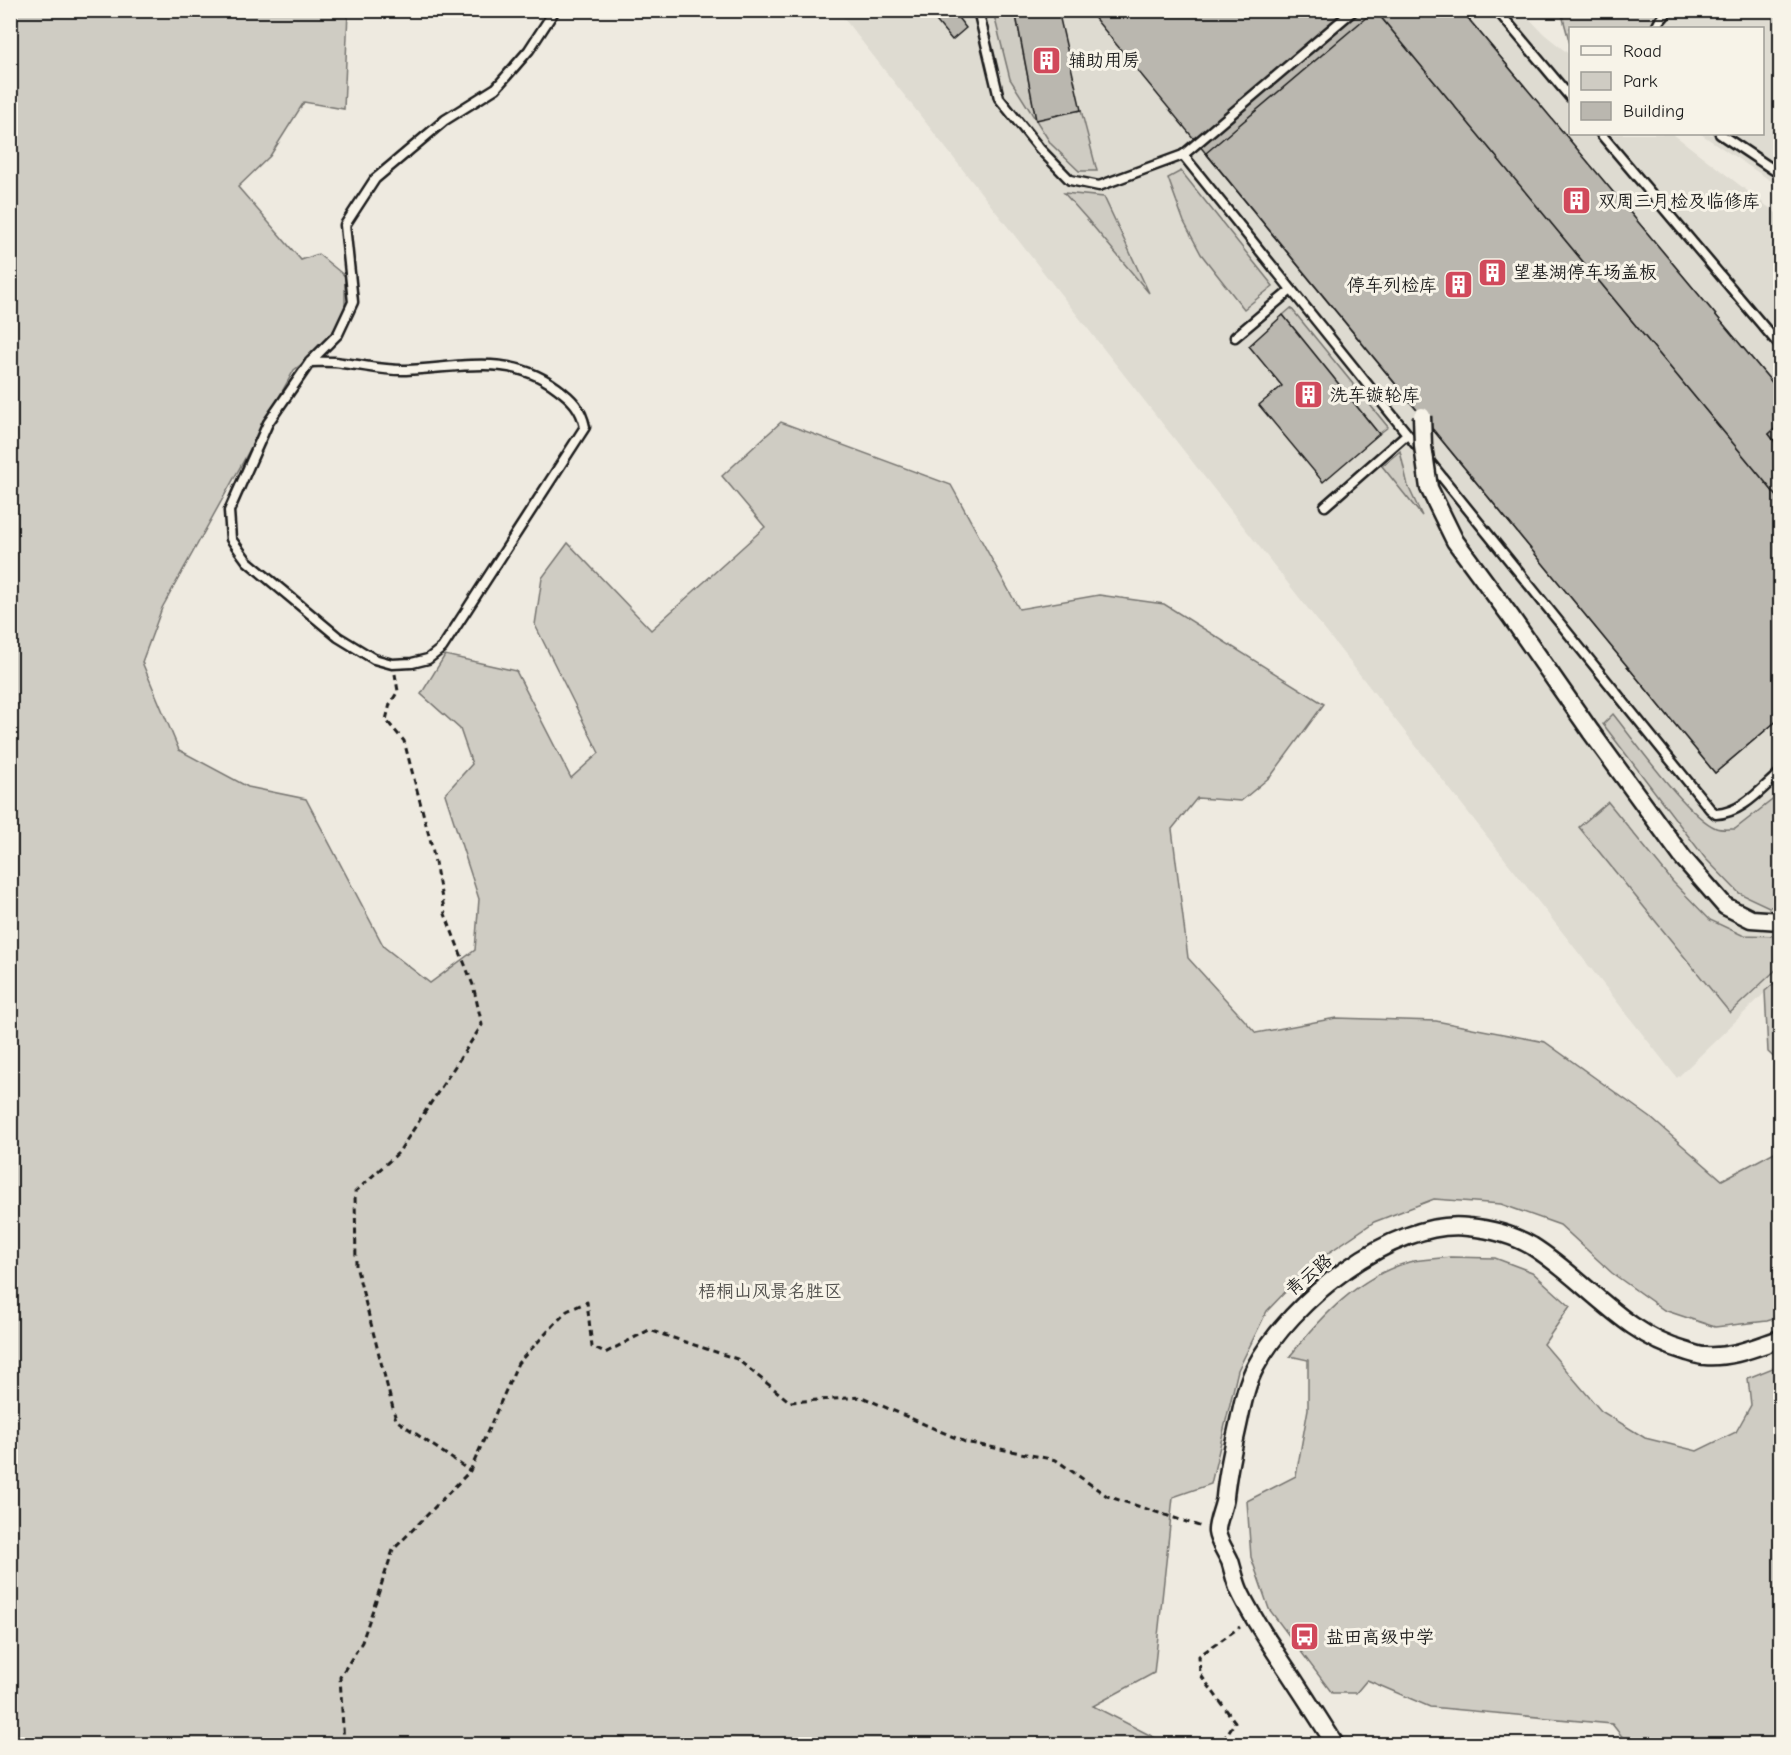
<svg xmlns="http://www.w3.org/2000/svg" width="1791" height="1755" viewBox="0 0 1791 1755" font-family="'Comic Neue','LXGW WenKai TC',sans-serif">
<style>
.built{fill:#dedbd1}
.green{fill:#cfccc3;stroke:#767470;stroke-width:1.5}
.building{fill:#bab7af;stroke:#1c1c1c;stroke-width:1.5}
.lines{fill:none;stroke-linecap:round;stroke-linejoin:round}
.lane-casing{stroke:#1c1c1c;stroke-width:13}
.street-casing{stroke:#1c1c1c;stroke-width:21}
.path{stroke:#1c1c1c;stroke-width:3;stroke-dasharray:6 4.5;stroke-linecap:butt}
.lane{stroke:#f7f3e8;stroke-width:8}
.street{stroke:#f7f3e8;stroke-width:16}
.street-bridge-casing{stroke:#1c1c1c;stroke-width:21;stroke-linecap:butt}
.street-bridge{stroke:#f7f3e8;stroke-width:16}
.labels{text-anchor:middle;dominant-baseline:central;stroke-width:6;stroke-linejoin:round;paint-order:stroke}
.poi-label{font-size:18px;fill:#1c1c1c;stroke:#f7f3e8;text-anchor:start}
.street-label{font-size:18px;fill:#1c1c1c;stroke:#f7f3e8}
.park-label{font-size:18px;fill:#52514e;stroke:#f7f3e8}
</style>
<rect width="100%" height="100%" fill="#eeeae0"/>
<filter id="ink" filterUnits="userSpaceOnUse"><feTurbulence type="fractalNoise" baseFrequency=".0167" numOctaves="2"/><feDisplacementMap in="SourceGraphic" scale="12" xChannelSelector="R" yChannelSelector="G"/><feConvolveMatrix kernelMatrix="1 2 1 2 8 2 1 2 1" color-interpolation-filters="sRGB"/></filter>
<g filter="url(#ink)">
<g class="built">
<path d="M 838,11 L 1522,11 L 1544,34 L 1570,55 L 1570,134 L 1673,134 L 1780,216 L 1780,978 L 1677,1078 Z"/>
<path d="M 1646,11 L 1780,11 L 1780,187 L 1701,134 L 1762,134 L 1762,28 L 1633,28 Z"/>
</g>
<g class="green">
<path d="M 11,11 L 348,11 L 344,109 L 304,102 L 270,156 L 238,187 L 301,260 L 318,254 L 345,276 L 345,331 L 294,370 L 162,608 L 142,662 L 179,750 L 248,787 L 306,799 L 384,947 L 430,983 L 475,950 L 479,899 L 445,794 L 472,764 L 460,729 L 421,694 L 445,655 L 516,671 L 571,778 L 599,753 L 535,625 L 542,578 L 568,543 L 651,630 L 765,527 L 722,476 L 781,422 L 951,485 L 1019,609 L 1099,595 L 1164,604 L 1324,704 L 1271,776 L 1241,801 L 1197,798 L 1172,829 L 1188,958 L 1256,1033 L 1336,1018 L 1436,1021 L 1545,1042 L 1651,1118 L 1722,1180 L 1780,1149 L 1780,1317 L 1767,1321 L 1715,1327 L 1664,1310 L 1612,1273 L 1560,1225 L 1501,1204 L 1434,1199 L 1374,1222 L 1312,1264 L 1267,1311 L 1238,1370 L 1211,1484 L 1173,1497 L 1154,1673 L 1093,1706 L 1167,1744 L 11,1744 Z"/>
<path d="M 993,11 L 1015,11 L 1036,119 L 1081,110 L 1097,171 L 1079,171 L 1051,144 L 1010,79 Z"/>
<path d="M 1561,11 L 1672,11 L 1657,28 L 1570,28 L 1570,44 Z"/>
<path d="M 1181,171 L 1273,286 L 1244,309 L 1201,254 L 1184,222 L 1168,178 Z"/>
<path d="M 1064,193 L 1104,197 L 1149,293 L 1087,219 Z"/>
<path d="M 1291,308 L 1388,427 L 1379,434 L 1283,315 Z"/>
<path d="M 1400,451 L 1408,486 L 1422,516 L 1382,466 Z"/>
<path d="M 1613,714 C 1634,740 1688,817 1716,828 C 1721,830 1729,829 1735,829 L 1780,794 L 1780,906 L 1769,907 L 1739,893 L 1705,858 L 1603,724 Z"/>
<path d="M 1608,802 L 1673,882 L 1710,920 L 1742,935 L 1780,936 L 1780,966 L 1730,1013 L 1579,827 Z"/>
<path d="M 1780,978 L 1780,1063 L 1768,1052 L 1765,991 Z"/>
<path d="M 1450,1257 L 1495,1258 L 1532,1272 L 1570,1306 L 1544,1344 L 1601,1411 L 1645,1438 L 1697,1451 L 1736,1432 L 1751,1405 L 1748,1378 L 1780,1365 L 1780,1744 L 1628,1744 L 1612,1724 L 1430,1707 L 1367,1680 L 1356,1693 L 1332,1693 L 1269,1609 L 1251,1557 L 1247,1501 L 1296,1476 L 1308,1409 L 1308,1360 L 1290,1356 C 1322,1316 1358,1277 1409,1262 C 1422,1259 1437,1259 1450,1257 Z"/>
</g>
<g class="building">
<path d="M 927,10 L 952,10 L 966,28 L 952,40 Z"/>
<path d="M 1015,10 L 1058,10 L 1081,110 L 1036,120 Z"/>
<path d="M 1088,10 L 1461,10 L 1780,392 L 1780,718 L 1715,773 Z"/>
<path d="M 1375,10 L 1780,500 L 1780,718 L 1715,773 L 1206,153 Z"/>
<path d="M 1375,10 L 1461,10 L 1780,392 L 1780,424 L 1769,434 L 1780,448 L 1780,500 Z"/>
<path d="M 1283,315 L 1379,434 L 1323,482 L 1259,405 L 1282,386 L 1249,346 Z"/>
<path d="M 1780,424 L 1780,448 L 1769,434 Z"/>
</g>
<g class="lines">
<defs>
<g id="lane">
<path d="M 978,10 L 999,98 L 1040,149 L 1070,180 L 1099,186 L 1183,155"/>
<path d="M 1354,10 L 1183,155 L 1421,451"/>
<path d="M 1497,10 L 1570,97"/>
<path d="M 1656,28 L 1659,22 L 1669,10"/>
<path d="M 1601,134 L 1780,346"/>
<path d="M 1720,134 L 1780,174"/>
<path d="M 1235,337 L 1291,290"/>
<path d="M 310,362 C 321,362 332,361 342,363 C 363,365 385,371 406,370 C 460,368 509,352 557,388 C 572,399 581,408 585,427 L 442,648 L 428,659 L 412,663 L 392,664 L 374,659 L 338,637 L 247,561 L 231,539 L 229,511 L 268,423 L 310,362 L 338,334 L 353,302 L 345,225 L 375,179 L 445,120 L 496,88 L 529,50 L 555,10"/>
<path d="M 1429,461 L 1710,809 L 1716,814 C 1742,813 1761,789 1780,773"/>
<path d="M 1325,506 L 1407,434"/>
</g>
<g id="street">
<path d="M 1591,732 L 1683,858 L 1725,906 L 1751,919 L 1780,921"/>
<path d="M 1335,1744 C 1316,1714 1296,1683 1276,1653 C 1263,1633 1249,1612 1239,1590 C 1235,1581 1233,1570 1230,1561 C 1226,1552 1218,1541 1217,1532 C 1216,1523 1224,1507 1225,1497 C 1227,1474 1232,1452 1237,1430 C 1242,1408 1245,1386 1256,1366 C 1289,1303 1393,1218 1468,1227 C 1490,1229 1513,1235 1532,1246 C 1585,1279 1623,1334 1685,1351 C 1692,1353 1699,1356 1705,1356 C 1732,1358 1756,1347 1780,1339"/>
</g>
</defs>
<use href="#lane" class="lane-casing"/>
<use href="#street" class="street-casing"/>
<g class="path">
<path d="M 395,674 L 398,691 L 390,704 L 386,720 L 404,741 L 432,847 L 445,914 L 473,985 L 482,1025 L 398,1153 L 355,1192 L 356,1266 L 396,1420 L 470,1471"/>
<path d="M 344,1744 L 340,1677 L 362,1642 L 393,1550 L 470,1471 L 518,1363 L 567,1311 L 587,1302 L 592,1347 L 605,1353 L 649,1330 L 737,1359 L 790,1402 L 862,1397 L 965,1442 L 1056,1460 L 1107,1496 L 1202,1527"/>
<path d="M 1214,1744 L 1222,1742 L 1235,1722 L 1200,1674 L 1199,1656 L 1240,1627"/>
</g>
<use href="#lane" class="lane"/>
<use href="#street" class="street"/>
<defs>
<path id="street-bridge" d="M 1422,416 L 1423,446 L 1429,488 L 1455,541 L 1511,617 L 1591,732"/>
</defs>
<use href="#street-bridge" class="street-bridge-casing"/>
<use href="#street-bridge" class="street-bridge"/>
</g>
</g>
<defs>
<symbol id="building-square" viewBox="-11 -11 22 22"><rect x="-9" y="-9" width="18" height="18" rx="4" fill="#d1495b" stroke="#f7f3e8"/><path d="M-4-6H4V6H1V3H-1V6H-4ZM-2.5-4.3h1.7v1.8h-1.7ZM.8-4.3h1.7v1.8H.8ZM-2.5-1h1.7V.8h-1.7ZM.8-1h1.7V.8H.8Z" fill="#fff"/></symbol>
<symbol id="bus-square" viewBox="-11 -11 22 22"><rect x="-9" y="-9" width="18" height="18" rx="4" fill="#d1495b" stroke="#f7f3e8"/><path d="M-5-6H5V4H4V6H2V4H-2V6H-4V4H-5ZM-3.5-4V0h7V-4ZM-3.5 1.2v1.5H-2V1.2ZM2 1.2v1.5H3.5V1.2Z" fill="#fff"/></symbol>
</defs>
<g fill-rule="evenodd">
<use href="#building-square" x="1030" y="44" width="33" height="33"/>
<use href="#building-square" x="1560" y="184" width="33" height="33"/>
<use href="#building-square" x="1476" y="256" width="33" height="33"/>
<use href="#building-square" x="1442" y="268" width="33" height="33"/>
<use href="#building-square" x="1292" y="378" width="33" height="33"/>
<use href="#bus-square" x="1288" y="1620" width="33" height="33"/>
</g>
<g class="labels">
<g class="poi-label">
<text x="1068" y="60">辅助用房</text>
<text x="1598" y="201">双周三月检及临修库</text>
<text x="1513" y="272">望基湖停车场盖板</text>
<text x="1437" y="285" text-anchor="end">停车列检库</text>
<text x="1330" y="395">洗车镟轮库</text>
<text x="1326" y="1637">盐田高级中学</text>
</g>
<g class="street-label">
<text transform="translate(1309 1275) rotate(-40)">青云路</text>
</g>
<g class="park-label">
<text x="770" y="1291">梧桐山风景名胜区</text>
</g>
</g>
<rect width="1791" height="1755" fill="none" stroke="#f7f3e8" stroke-width="36"/>
<rect x="18" y="18" width="1755" height="1719" fill="none" stroke="#1c1c1c" stroke-width="2" filter="url(#ink)"/>
<rect x="1569" y="27" width="195" height="108" fill="#f7f3e8" stroke="#9f9d96" stroke-width="1.5"/>
<rect x="1581" y="46" width="30" height="9" fill="#f7f3e8" stroke="#9f9d96" stroke-width="1.5"/>
<text x="1623" y="57" font-size="18" fill="#1c1c1c">Road</text>
<rect x="1581" y="72" width="30" height="18" fill="#cfccc3" stroke="#9f9d96" stroke-width="1.5"/>
<text x="1623" y="87" font-size="18" fill="#1c1c1c">Park</text>
<rect x="1581" y="102" width="30" height="18" fill="#bab7af" stroke="#9f9d96" stroke-width="1.5"/>
<text x="1623" y="117" font-size="18" fill="#1c1c1c">Building</text>
</svg>
